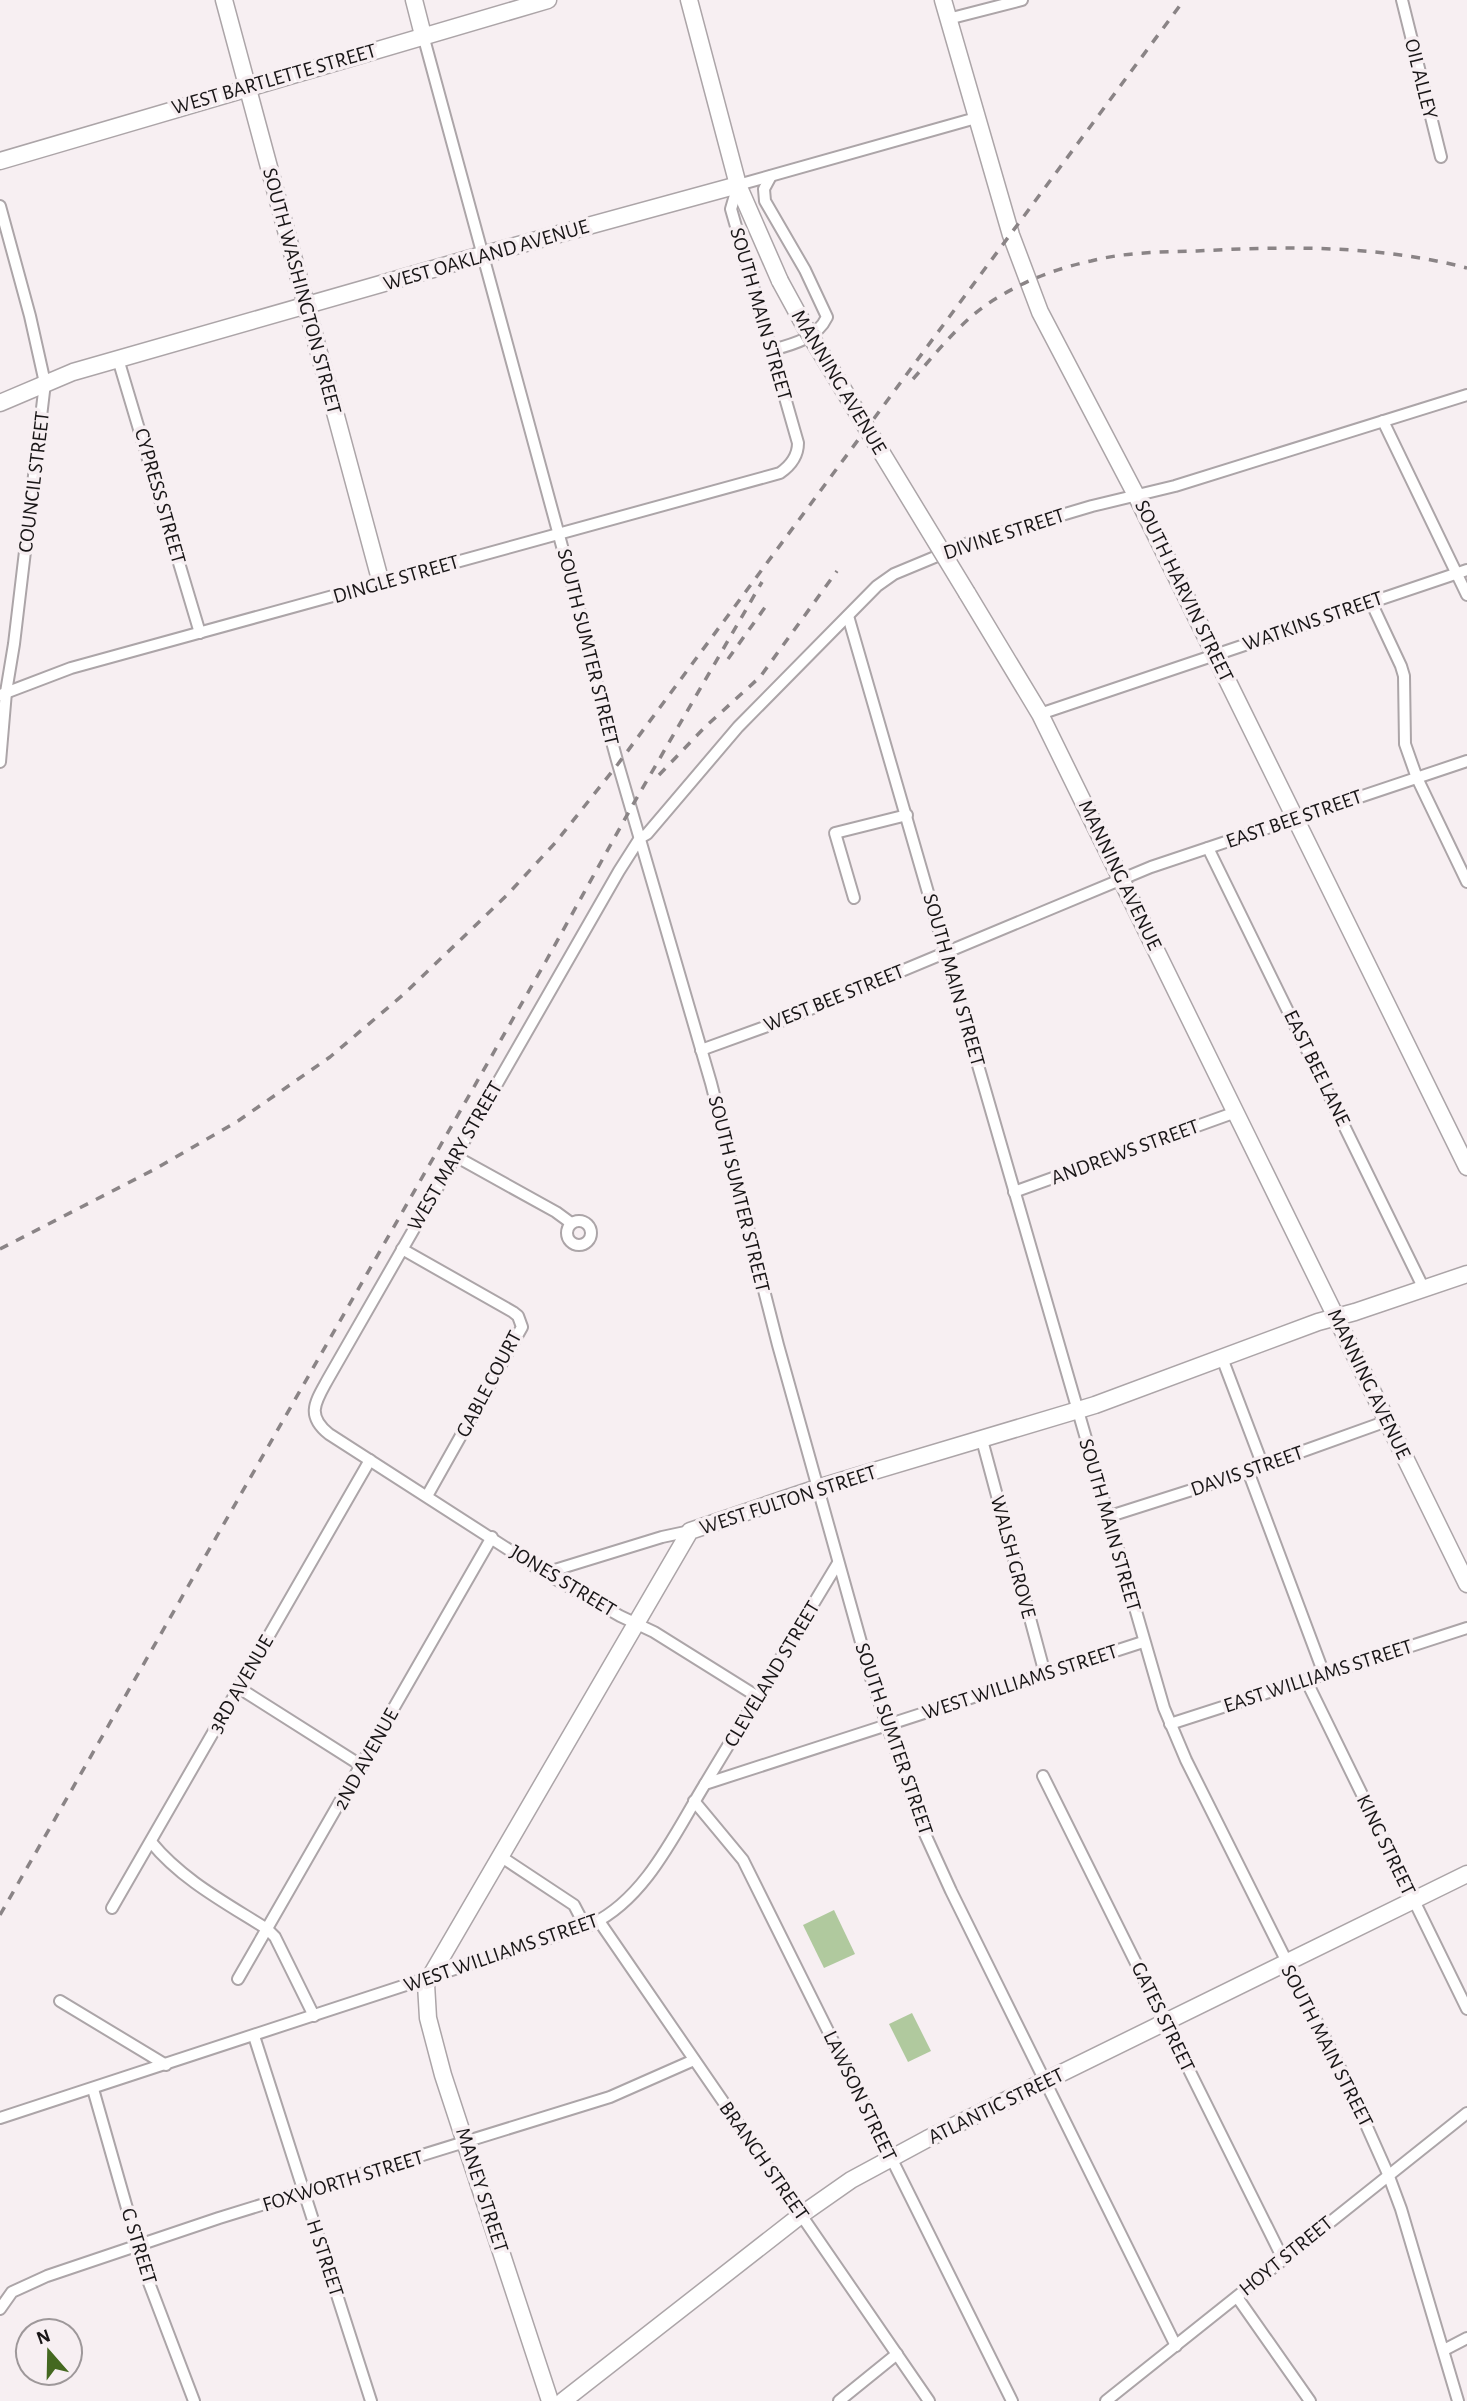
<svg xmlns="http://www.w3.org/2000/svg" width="1467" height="2401" viewBox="0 0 1467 2401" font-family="'Alegreya Sans',sans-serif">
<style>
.green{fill:#b0c99e}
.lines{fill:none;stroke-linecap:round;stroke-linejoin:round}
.street-casing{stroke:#aca5a8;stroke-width:14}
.secondary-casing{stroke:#aca5a8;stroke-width:19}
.street{stroke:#fff;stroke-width:10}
.secondary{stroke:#fff;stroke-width:16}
.rail{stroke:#8a8486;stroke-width:3.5;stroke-dasharray:9 9;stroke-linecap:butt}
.secondary-bridge-casing{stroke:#aca5a8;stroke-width:19;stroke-linecap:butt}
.secondary-bridge{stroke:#fff;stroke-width:16}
.labels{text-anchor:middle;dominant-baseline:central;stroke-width:7;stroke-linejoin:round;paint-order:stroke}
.street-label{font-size:21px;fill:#191617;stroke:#f7eff2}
</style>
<rect width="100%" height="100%" fill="#f7eff2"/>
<g class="green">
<path d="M 834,1910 L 855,1954 L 824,1968 L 803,1925 Z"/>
<path d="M 912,2013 L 931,2051 L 908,2062 L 889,2024 Z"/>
</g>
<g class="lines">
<defs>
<g id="street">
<path d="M 1402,0 L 1441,157"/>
<path d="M 948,19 L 1022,0"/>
<path d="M 423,35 L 591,653 L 598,691 L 618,764 L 711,1083 L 778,1345 L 871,1678 L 925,1834 L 951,1891 L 1176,2346"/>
<path d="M 771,176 L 764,189 L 765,201 L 805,270 L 827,317 C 817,338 794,344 772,350"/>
<path d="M 0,206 L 30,316 L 45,383 L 14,644 L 6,692 L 0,762"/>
<path d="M 118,359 L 200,633"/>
<path d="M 1383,421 L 1467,595"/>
<path d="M 1371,602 L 1401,666 L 1404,676 L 1405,744 L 1417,778 L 1467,882"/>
<path d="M 848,616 L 1164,1708 L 1186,1760 L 1347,2082 L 1388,2174 L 1401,2209 L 1458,2401"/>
<path d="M 0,695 L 71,668 L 780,473 C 790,466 798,456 798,443 L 731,209 L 738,185 L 976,118"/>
<path d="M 1040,714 L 1467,570"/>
<path d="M 1208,848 L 1424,1289"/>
<path d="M 854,898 L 835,833 L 907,815"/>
<path d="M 701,1050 L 784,1020 L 1151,867 L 1467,761"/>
<path d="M 455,1156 L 556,1212 L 571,1223"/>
<path d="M 1014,1192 L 1236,1112"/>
<circle cx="579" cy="1233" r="12"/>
<path d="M 402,1249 L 513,1312 L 518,1316 L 522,1327 L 427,1496"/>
<path d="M 1222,1358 L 1263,1466"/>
<path d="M 982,1440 L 1045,1674"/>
<path d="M 1248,1471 L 1324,1674"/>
<path d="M 1107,1517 L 1220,1481 L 1387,1421"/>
<path d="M 545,1573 L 662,1537 L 690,1531"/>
<path d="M 1306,1680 L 1467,2009"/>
<path d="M 239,1688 L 362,1766"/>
<path d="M 758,1697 L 654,1632 L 620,1616 L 545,1573 L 329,1434 C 305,1415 316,1401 328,1379 L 619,871 L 640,838 L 647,834 L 738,727 L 877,586 L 894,574 L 971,542 L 1092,506 L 1175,486 L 1467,395"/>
<path d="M 1170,1724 L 1467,1628"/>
<path d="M 1043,1776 L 1283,2259"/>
<path d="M 705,1784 L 838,1563"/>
<path d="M 694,1801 L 743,1860 L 1012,2401"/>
<path d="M 151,1842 C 182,1880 226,1903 267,1929 L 275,1937 L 314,2016"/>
<path d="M 500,1856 L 574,1905 L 585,1926"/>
<path d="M 112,1908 L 370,1460"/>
<path d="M 599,1921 L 929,2401"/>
<path d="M 238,1979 L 492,1537"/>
<path d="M 60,2001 L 166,2065"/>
<path d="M 254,2036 L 371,2401"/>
<path d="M 93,2089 L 146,2275 L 194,2401"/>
<path d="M 0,2118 L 592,1924 C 646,1898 675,1833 705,1784 L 1143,1642"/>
<path d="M 1237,2297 L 1310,2401"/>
<path d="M 0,2309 L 12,2292 L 47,2276 L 219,2218 L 610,2097 L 694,2060"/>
<path d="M 1444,2350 L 1467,2338"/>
<path d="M 839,2401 L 897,2354"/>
<path d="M 1106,2401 L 1467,2113"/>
</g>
<g id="secondary">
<path d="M 224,0 L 381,583"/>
<path d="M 414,0 L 423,35"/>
<path d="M 689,0 L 738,185 L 780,281"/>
<path d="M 943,0 L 1011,235 L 1040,312 L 1136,495 L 1467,1167"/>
<path d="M 0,161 L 548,0"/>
<path d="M 0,403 L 73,372 L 482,255 L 738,185"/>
<path d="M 967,593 L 1040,714 L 1467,1584"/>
<path d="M 550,2401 L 443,2075 L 428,2018 L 426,1984 L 690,1531 L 817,1488 L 1095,1405 L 1318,1322 L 1355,1312 L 1467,1274"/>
<path d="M 563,2401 L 801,2215 L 851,2180 L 927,2139 L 1467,1874"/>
</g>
</defs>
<use href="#street" class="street-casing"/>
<use href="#secondary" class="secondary-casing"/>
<use href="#street" class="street"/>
<use href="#secondary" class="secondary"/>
<g class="rail">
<path d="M 913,379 C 939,350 963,318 997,298 C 1026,280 1058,268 1091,261 C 1125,252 1162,252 1197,251 C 1286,246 1380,245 1467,268"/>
<path d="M 728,659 L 766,606"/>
<path d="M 659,775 L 705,727 L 760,677 L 837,571"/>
<path d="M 0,1249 L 155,1169 L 238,1121 L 330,1057 L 404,994 L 507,895 L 556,842 L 618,764 L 1184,0"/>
<path d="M 0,1915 L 546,961 L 631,808 L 762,582"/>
</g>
<defs>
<path id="secondary-bridge" d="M 780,281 L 804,325 L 967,593"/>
</defs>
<use href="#secondary-bridge" class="secondary-bridge-casing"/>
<use href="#secondary-bridge" class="secondary-bridge"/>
</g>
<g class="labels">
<g class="street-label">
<text transform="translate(274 79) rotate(-16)">WEST BARTLETTE STREET</text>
<text transform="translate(1421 79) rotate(76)">OIL ALLEY</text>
<text transform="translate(486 255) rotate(-16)">WEST OAKLAND AVENUE</text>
<text transform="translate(302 291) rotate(75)">SOUTH WASHINGTON STREET</text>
<text transform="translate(761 314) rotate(74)">SOUTH MAIN STREET</text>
<text transform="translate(839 382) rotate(59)">MANNING AVENUE</text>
<text transform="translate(34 482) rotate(-83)">COUNCIL STREET</text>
<text transform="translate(160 496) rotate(74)">CYPRESS STREET</text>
<text transform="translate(1004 534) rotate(-18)">DIVINE STREET</text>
<text transform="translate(396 579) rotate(-16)">DINGLE STREET</text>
<text transform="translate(1184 591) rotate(64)">SOUTH HARVIN STREET</text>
<text transform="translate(1313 621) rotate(-19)">WATKINS STREET</text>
<text transform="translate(588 647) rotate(76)">SOUTH SUMTER STREET</text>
<text transform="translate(1294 819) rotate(-19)">EAST BEE STREET</text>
<text transform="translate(1120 875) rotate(64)">MANNING AVENUE</text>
<text transform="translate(954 980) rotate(74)">SOUTH MAIN STREET</text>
<text transform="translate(834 998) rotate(-22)">WEST BEE STREET</text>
<text transform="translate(1317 1068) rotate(64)">EAST BEE LANE</text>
<text transform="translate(1125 1152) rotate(-20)">ANDREWS STREET</text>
<text transform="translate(455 1156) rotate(-60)">WEST MARY STREET</text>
<text transform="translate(739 1194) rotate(76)">SOUTH SUMTER STREET</text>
<text transform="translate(489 1384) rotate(-62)">GABLE COURT</text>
<text transform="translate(1369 1384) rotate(64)">MANNING AVENUE</text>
<text transform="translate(1247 1471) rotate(-19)">DAVIS STREET</text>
<text transform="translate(788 1500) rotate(-18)">WEST FULTON STREET</text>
<text transform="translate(1110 1525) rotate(74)">SOUTH MAIN STREET</text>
<text transform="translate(1013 1557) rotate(75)">WALSH GROVE</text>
<text transform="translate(563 1581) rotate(31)">JONES STREET</text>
<text transform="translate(772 1674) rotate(-59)">CLEVELAND STREET</text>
<text transform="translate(1318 1676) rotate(-18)">EAST WILLIAMS STREET</text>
<text transform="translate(1020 1682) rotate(-18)">WEST WILLIAMS STREET</text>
<text transform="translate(241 1684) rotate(-60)">3RD AVENUE</text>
<text transform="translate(894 1739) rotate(71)">SOUTH SUMTER STREET</text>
<text transform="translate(366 1759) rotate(-61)">2ND AVENUE</text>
<text transform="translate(1386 1845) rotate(64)">KING STREET</text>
<text transform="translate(501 1953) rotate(-19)">WEST WILLIAMS STREET</text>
<text transform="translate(1163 2017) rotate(64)">GATES STREET</text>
<text transform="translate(1327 2046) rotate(63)">SOUTH MAIN STREET</text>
<text transform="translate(860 2096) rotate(64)">LAWSON STREET</text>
<text transform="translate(996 2106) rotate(-26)">ATLANTIC STREET</text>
<text transform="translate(764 2161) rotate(55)">BRANCH STREET</text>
<text transform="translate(343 2181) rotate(-17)">FOXWORTH STREET</text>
<text transform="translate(482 2190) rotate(72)">MANEY STREET</text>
<text transform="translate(139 2246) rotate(73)">G STREET</text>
<text transform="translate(1286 2256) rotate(-39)">HOYT STREET</text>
<text transform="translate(325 2258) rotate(72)">H STREET</text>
</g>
</g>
<g transform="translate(49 2352) rotate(340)"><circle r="33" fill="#f7eff2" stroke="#9e989a" stroke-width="2"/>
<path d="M0-5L12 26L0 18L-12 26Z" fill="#446820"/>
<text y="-10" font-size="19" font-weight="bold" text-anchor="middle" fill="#191617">N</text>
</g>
</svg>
